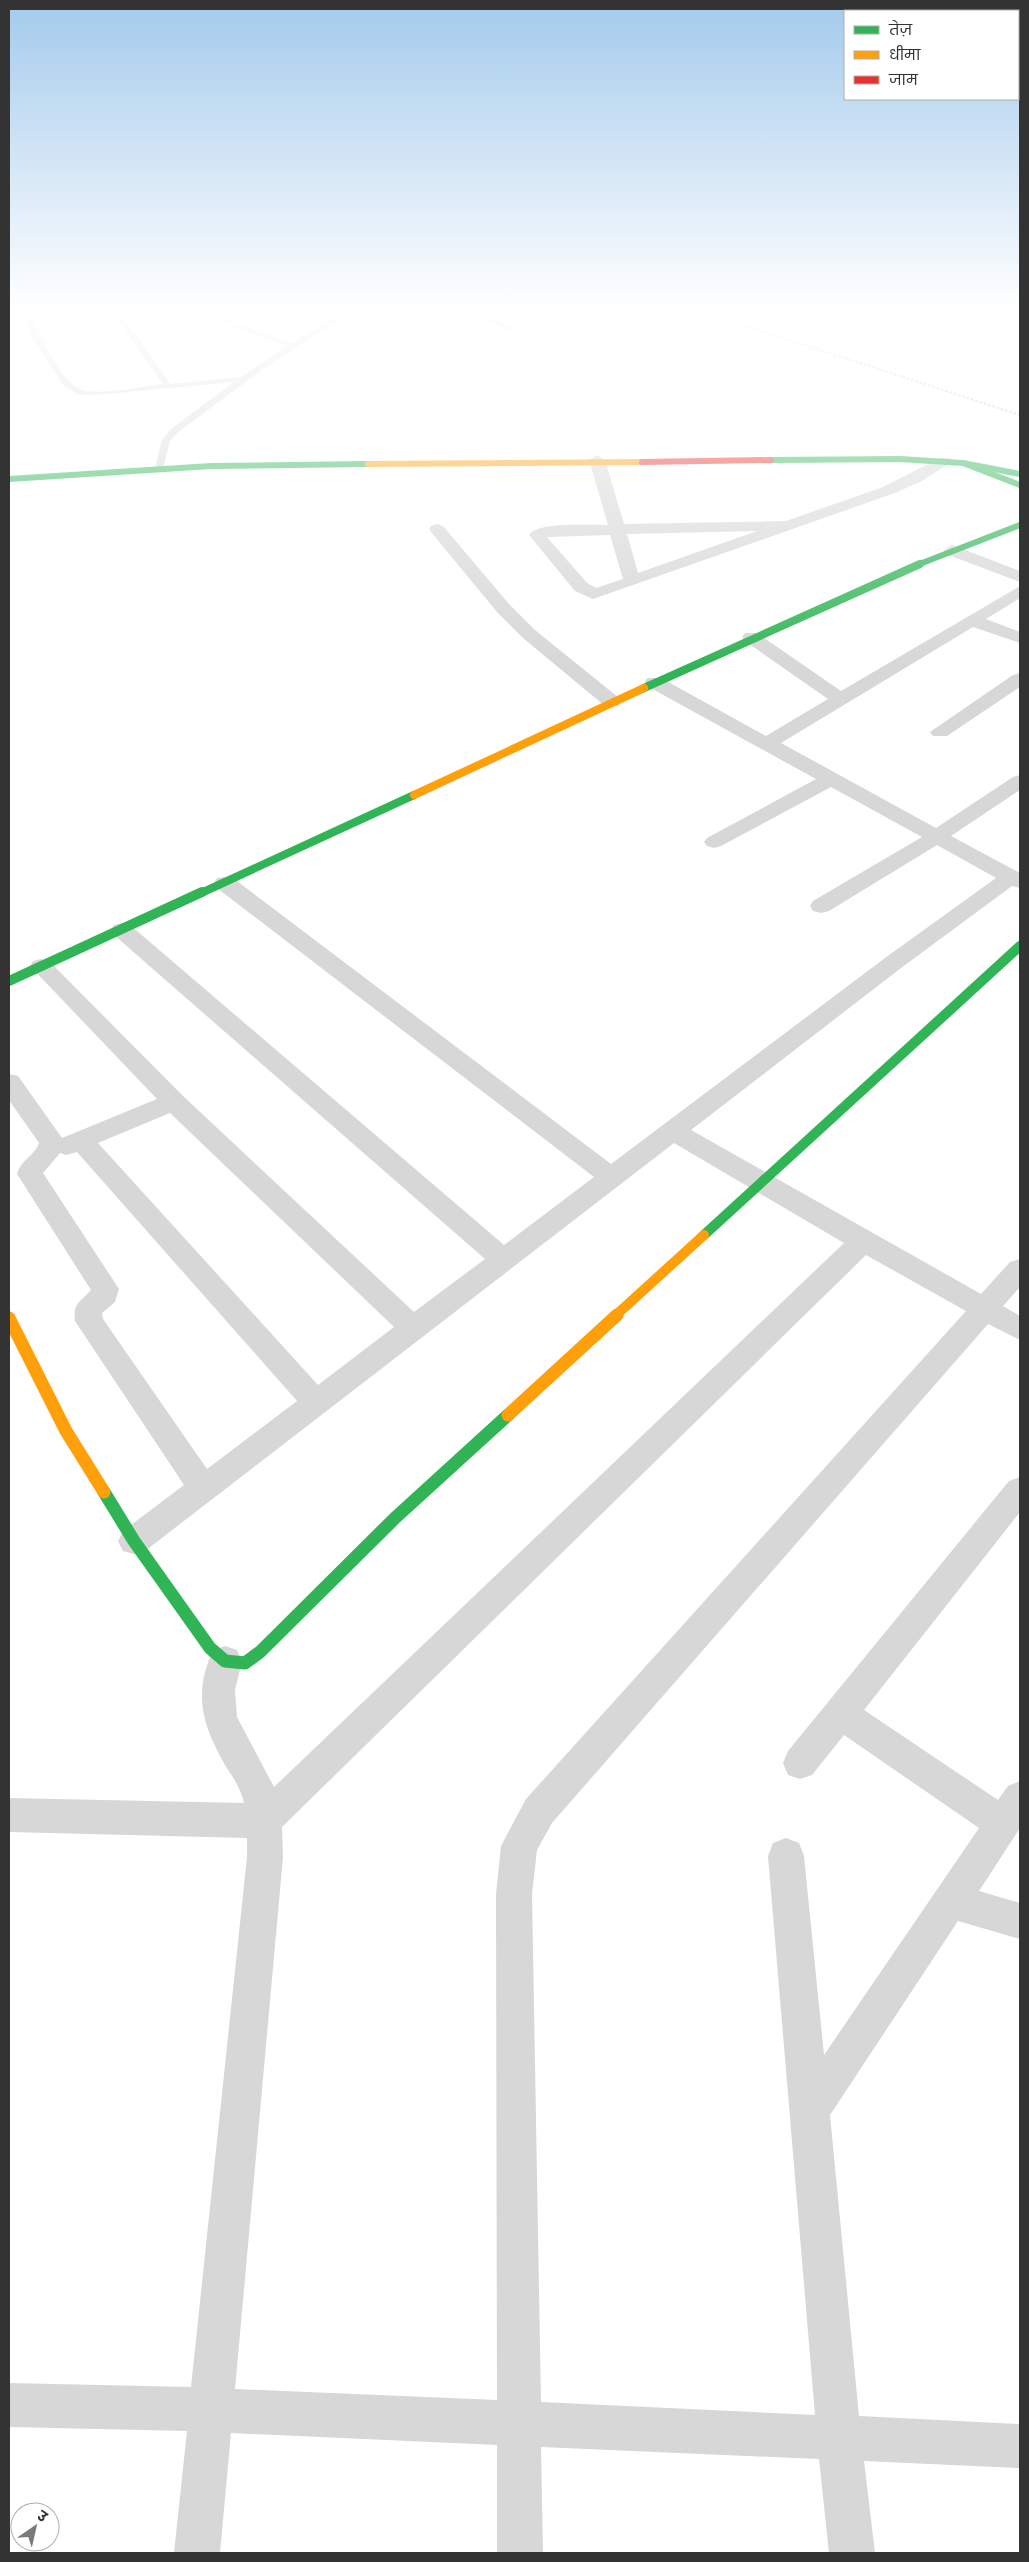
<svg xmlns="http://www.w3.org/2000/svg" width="1029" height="2562" viewBox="0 0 1029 2562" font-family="Poppins,'Noto Sans Devanagari',sans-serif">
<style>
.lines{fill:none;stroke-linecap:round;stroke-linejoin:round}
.lane{fill:#d7d7d7;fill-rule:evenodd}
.street{fill:#d7d7d7;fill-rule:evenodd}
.fast-far3{stroke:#30b455;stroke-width:6}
.fast-far2{stroke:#30b455;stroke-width:8}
.fast-far1{stroke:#30b455;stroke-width:10}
.fast{stroke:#30b455;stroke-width:13}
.slow-far3{stroke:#ff9f0a;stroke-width:6}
.slow-far2{stroke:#ff9f0a;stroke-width:8}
.slow-far1{stroke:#ff9f0a;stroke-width:10}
.slow{stroke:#ff9f0a;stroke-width:13}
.jam{stroke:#e5322d;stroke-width:6}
.rail{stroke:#bebebe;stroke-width:2;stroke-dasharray:2.5 2;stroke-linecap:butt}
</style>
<rect width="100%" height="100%" fill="#fff"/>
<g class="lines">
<g class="lane">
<path d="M 22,310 L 30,310 C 37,330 62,387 85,391 C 110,394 139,387 163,384 L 113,313 L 114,310 L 122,310 L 121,313 L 170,384 L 241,377 L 287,346 L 188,310 L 199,310 L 292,343 L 346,310 L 355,310 L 263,369 L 177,433 L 170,441 L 163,468 L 159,471 L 155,468 L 162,440 L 171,429 L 234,382 L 107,394 L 80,395 L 64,386 L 31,335 Z"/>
<path d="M 458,310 L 469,310 L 518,329 L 511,331 Z"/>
</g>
<g class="street">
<path d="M 597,455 L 605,460 L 624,524 L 786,521 L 883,487 L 940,458 L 950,458 L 953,461 L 922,481 L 895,493 L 593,599 L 575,591 L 529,535 C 538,521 591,525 608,525 L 589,460 ZM 757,531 L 638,573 L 627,534 ZM 610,535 L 623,579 L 596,588 L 587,583 L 547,537 Z"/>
<path d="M 437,524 L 443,526 L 509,604 L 535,630 L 619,698 L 621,702 L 619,706 L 605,706 L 523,638 L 497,612 L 431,532 L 429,529 L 431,526 Z"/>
<path d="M 952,545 L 1020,571 L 1020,582 L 946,554 L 944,550 Z"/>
<path d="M 1020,586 L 1020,598 L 986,619 L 1020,632 L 1020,643 L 973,627 L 781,743 L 936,828 L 1013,777 L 1020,775 L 1020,790 L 951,836 L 1020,873 L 1020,888 L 1012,886 L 901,968 L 691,1130 L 981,1294 L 1010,1262 L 1020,1259 L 1020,1287 L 1003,1306 L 1020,1316 L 1020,1340 L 988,1324 L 552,1823 L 537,1850 L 532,1894 L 541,2402 L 815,2415 L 768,1856 L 773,1843 L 786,1838 L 799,1843 L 804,1856 L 824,2055 L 979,1828 L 844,1735 L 812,1775 L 800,1779 L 788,1775 L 783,1763 L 788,1751 L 1009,1481 L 1020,1477 L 1020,1512 L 864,1710 L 998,1800 L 1008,1786 L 1020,1781 L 1020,1828 L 979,1891 L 1020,1903 L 1020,1939 L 958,1921 L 830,2115 L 859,2416 L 1020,2424 L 1020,2468 L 864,2461 L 875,2553 L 829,2553 L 819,2459 L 541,2447 L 543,2553 L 497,2553 L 497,2445 L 231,2433 L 220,2553 L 174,2553 L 187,2431 L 9,2427 L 9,2383 L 191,2387 L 247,1857 L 247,1838 L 9,1832 L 9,1798 L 244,1803 C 241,1789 233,1777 225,1765 C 202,1724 193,1695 213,1650 L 225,1646 L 237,1650 L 242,1661 L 235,1690 L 237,1717 L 274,1787 L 844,1243 L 674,1143 L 145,1551 L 134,1554 L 123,1551 L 118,1541 L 123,1531 L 184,1485 L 75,1321 C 73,1302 80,1303 91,1290 L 17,1174 C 21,1160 36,1154 39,1143 L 9,1100 L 9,1074 L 18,1076 L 62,1138 L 157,1099 L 30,966 L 33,961 L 41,959 L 49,961 L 183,1096 L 414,1312 L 485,1259 L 114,935 L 111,930 L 114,925 L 122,923 L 130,925 L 504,1245 L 594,1177 L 217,888 L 214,883 L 217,878 L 225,877 L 233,878 L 611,1164 L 885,958 L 996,878 L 937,845 L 829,911 L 821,913 L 813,911 L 810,906 L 813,901 L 922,837 L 831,787 L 721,846 L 714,848 L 707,846 L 704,842 L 707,838 L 816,779 L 647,686 L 645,682 L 647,678 L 661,678 L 766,736 L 828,699 L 745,641 L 742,637 L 745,633 L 757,633 L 841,691 ZM 170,1113 L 394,1327 L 318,1385 L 98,1143 ZM 77,1152 L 297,1401 L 207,1469 L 103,1319 L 102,1313 L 115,1302 L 119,1289 L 43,1173 L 60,1153 L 66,1155 ZM 866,1255 L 966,1311 L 526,1799 L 501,1846 L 496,1894 L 497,2400 L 235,2389 L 283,1857 L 282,1827 Z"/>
<path d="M 1020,673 L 1020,687 L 947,736 L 933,736 L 930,732 L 1013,675 Z"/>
</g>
<g class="fast-far3">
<path d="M 771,460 L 900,459 L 963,463 L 1020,485"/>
<path d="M 963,463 L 1020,474"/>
<path d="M 9,479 L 211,466 L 368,464"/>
<path d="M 917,565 L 1020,525"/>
</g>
<g class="fast-far2">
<path d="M 644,688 L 920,564"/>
<path d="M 199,894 L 414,795"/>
</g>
<g class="fast-far1">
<path d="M 9,981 L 202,892"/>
<path d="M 704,1235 L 1020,946"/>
</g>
<path class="fast" d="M 104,1492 L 134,1541 L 210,1648 L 225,1661 L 245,1663 L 260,1652 L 395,1518 L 508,1415"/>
<path class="slow-far3" d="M 368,464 L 642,462"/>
<path class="slow-far2" d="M 414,795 L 644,688"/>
<path class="slow-far1" d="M 615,1316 L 704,1235"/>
<g class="slow">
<path d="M 9,1318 L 66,1431 L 104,1492"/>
<path d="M 508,1415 L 617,1315"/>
</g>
<path class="jam" d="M 642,462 L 771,460"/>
<path class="rail" d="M 697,310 L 1020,415"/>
</g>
<linearGradient id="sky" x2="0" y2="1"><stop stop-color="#a3caec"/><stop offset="0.46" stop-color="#fff"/><stop offset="1" stop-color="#fff" stop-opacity="0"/></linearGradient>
<rect width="1029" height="669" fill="url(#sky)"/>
<rect width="1029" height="2562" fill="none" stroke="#333333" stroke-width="20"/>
<rect x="844" y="10" width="175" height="90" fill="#ffffff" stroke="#adadad"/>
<rect x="854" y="26" width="25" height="8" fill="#30b455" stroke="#adadad"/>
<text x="889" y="35" font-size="15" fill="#333333">तेज़</text>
<rect x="854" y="51" width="25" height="8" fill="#ff9f0a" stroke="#adadad"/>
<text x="889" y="60" font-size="15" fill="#333333">धीमा</text>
<rect x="854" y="76" width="25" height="8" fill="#e5322d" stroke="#adadad"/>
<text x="889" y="85" font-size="15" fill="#333333">जाम</text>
<g transform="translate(35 2527) rotate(34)"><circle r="24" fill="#ffffff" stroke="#adadad"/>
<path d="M0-4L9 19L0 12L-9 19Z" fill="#7a7a7a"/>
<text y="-8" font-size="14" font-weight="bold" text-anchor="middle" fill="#333333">उ</text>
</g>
</svg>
